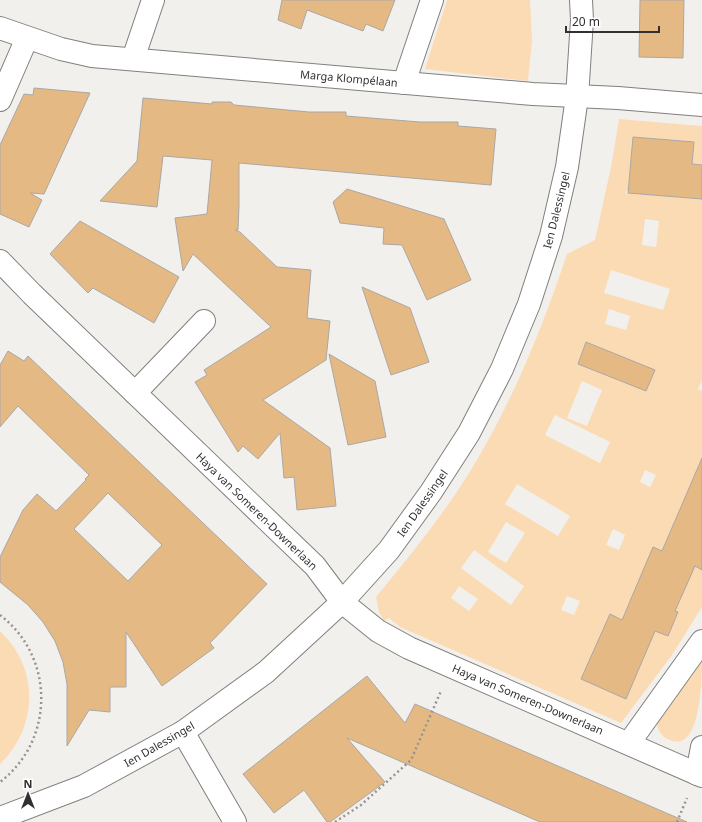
<svg xmlns="http://www.w3.org/2000/svg" width="702" height="822" viewBox="0 0 702 822" font-family="'Noto Sans',sans-serif">
<style>
.green{fill:#fbdbb4;fill-rule:evenodd}
.building{fill:#e5b984;stroke:#aaa7a5;fill-rule:evenodd}
.lines{fill:none;stroke-linecap:round;stroke-linejoin:round}
.minor-casing{stroke:#827f7d;stroke-width:24}
.path{stroke:#969492;stroke-width:2.5;stroke-dasharray:2 3;stroke-linecap:butt}
.minor{stroke:#fff;stroke-width:22}
.labels{text-anchor:middle;dominant-baseline:central;stroke-width:3.5;stroke-linejoin:round;paint-order:stroke}
.street-label{font-size:11px;fill:#323130;stroke:#fff}
</style>
<rect width="100%" height="100%" fill="#f2f0ed"/>
<g class="green">
<path d="M 447,0 L 530,0 L 532,41 L 528,81 L 425,69 Z"/>
<path d="M 619,119 L 702,126 L 702,165 L 692,164 L 694,142 L 670,140 L 668,162 L 655,161 L 657,139 L 633,137 L 628,191 L 626,191 L 625,193 L 702,199 L 702,380 L 698,389 L 702,391 L 702,468 L 683,502 L 662,551 L 702,570 L 702,607 L 672,655 L 621,723 L 400,627 L 389,618 L 384,621 L 379,612 L 376,597 C 408,558 439,520 466,478 C 510,408 541,332 567,254 L 595,240 L 611,167 ZM 645,219 L 659,221 L 656,247 L 642,245 ZM 611,270 L 670,289 L 663,310 L 604,293 ZM 609,309 L 630,316 L 626,330 L 605,324 ZM 587,342 L 644,366 L 635,387 L 578,364 ZM 582,381 L 602,390 L 587,426 L 567,418 ZM 555,415 L 610,442 L 600,463 L 545,435 ZM 645,470 L 656,475 L 650,487 L 640,482 ZM 517,484 L 570,516 L 558,536 L 505,504 ZM 506,522 L 525,533 L 506,563 L 488,552 ZM 613,529 L 625,535 L 619,550 L 606,545 ZM 474,550 L 524,586 L 511,605 L 461,568 ZM 645,567 L 686,585 L 675,611 L 678,612 L 668,636 L 623,616 ZM 459,586 L 478,599 L 469,611 L 451,598 ZM 567,596 L 580,601 L 574,615 L 561,610 ZM 636,675 L 626,699 L 581,679 Z"/>
<path d="M 0,631 C 39,668 39,726 0,764 Z"/>
<path d="M 702,656 C 702,675 702,754 670,740 C 661,737 658,730 656,721 Z"/>
</g>
<g class="building">
<path d="M 282,0 L 395,0 L 383,31 L 366,24 L 363,31 L 307,10 L 301,29 L 278,20 Z"/>
<path d="M 640,0 L 684,0 L 683,58 L 639,57 Z"/>
<path d="M 34,88 L 90,93 L 44,194 L 30,193 L 42,200 L 29,227 L 0,214 L 0,145 L 24,94 L 33,95 Z"/>
<path d="M 143,98 L 212,104 L 212,102 L 231,102 L 234,105 L 309,112 L 346,112 L 346,116 L 420,122 L 458,122 L 458,126 L 496,129 L 491,185 L 239,163 L 239,206 L 238,230 L 235,230 L 240,232 L 277,267 L 311,270 L 307,318 L 330,321 L 326,360 L 263,400 L 330,448 L 336,506 L 297,510 L 294,477 L 284,478 L 280,433 L 258,459 L 243,446 L 238,452 L 195,382 L 207,375 L 204,370 L 271,327 L 193,254 L 183,271 L 175,218 L 207,214 L 212,160 L 163,156 L 157,207 L 100,201 L 137,161 Z"/>
<path d="M 633,137 L 694,142 L 692,164 L 702,165 L 702,199 L 628,193 Z"/>
<path d="M 347,189 L 444,219 L 471,280 L 427,300 L 402,245 L 383,244 L 384,228 L 340,223 L 333,202 Z"/>
<path d="M 80,221 L 179,277 L 154,323 L 93,288 L 88,293 L 50,254 Z"/>
<path d="M 362,287 L 410,308 L 429,362 L 391,375 Z"/>
<path d="M 586,342 L 655,370 L 646,391 L 578,364 Z"/>
<path d="M 8,351 L 24,361 L 28,356 L 267,584 L 210,643 L 214,648 L 162,686 L 126,632 L 126,687 L 110,687 L 110,712 L 89,710 L 67,746 L 67,684 L 63,662 L 55,641 L 43,622 L 28,605 L 0,582 L 0,557 L 23,510 L 37,494 L 56,511 L 86,480 L 85,479 L 89,475 L 18,406 L 0,427 L 0,365 ZM 108,493 L 162,545 L 128,581 L 74,529 Z"/>
<path d="M 329,354 L 375,381 L 386,437 L 348,445 Z"/>
<path d="M 702,458 L 702,570 L 695,566 L 675,611 L 678,612 L 668,636 L 655,631 L 626,699 L 581,679 L 610,614 L 622,620 L 653,547 L 662,551 Z"/>
<path d="M 367,676 L 405,723 L 415,704 L 687,822 L 540,822 L 347,738 L 385,782 L 330,822 L 327,822 L 304,790 L 274,813 L 243,774 Z"/>
</g>
<g class="lines">
<defs>
<g id="minor">
<path d="M 0,28 L 61,49 L 92,56 L 533,94 L 618,98 L 702,105"/>
<path d="M 133,59 L 153,0"/>
<path d="M 404,83 L 432,0"/>
<path d="M 0,100 L 27,38"/>
<path d="M 0,261 L 32,294 L 315,566 L 342,602 L 378,631 L 409,648 L 702,776"/>
<path d="M 135,393 L 204,321"/>
<path d="M 183,732 L 235,822"/>
<path d="M 629,743 L 702,641"/>
<path d="M 697,774 L 702,747"/>
<path d="M 0,818 L 84,786 L 183,732 L 266,672 L 342,602 L 389,550 L 431,492 L 469,433 L 502,369 L 529,304 L 551,236 L 567,167 L 577,97 L 582,20 L 581,0"/>
</g>
</defs>
<use href="#minor" class="minor-casing"/>
<g class="path">
<path d="M 0,615 C 55,657 55,740 0,782"/>
<path d="M 335,822 L 361,805 L 411,760 L 441,691"/>
<path d="M 677,822 L 687,798"/>
</g>
<use href="#minor" class="minor"/>
</g>
<g class="labels">
<g class="street-label">
<text transform="translate(349 78) rotate(5)">Marga Klompélaan</text>
<text transform="translate(556 210) rotate(-76)">Ien Dalessingel</text>
<text transform="translate(422 503) rotate(-55)">Ien Dalessingel</text>
<text transform="translate(257 511) rotate(44)">Haya van Someren-Downerlaan</text>
<text transform="translate(528 699) rotate(23)">Haya van Someren-Downerlaan</text>
<text transform="translate(159 744) rotate(-30)">Ien Dalessingel</text>
</g>
</g>
<g transform="translate(28 794)" stroke="#ffffff" stroke-width="3" paint-order="stroke">
<path d="M0-3L7 15L0 10L-7 15Z" fill="#323130"/>
<text y="-6" font-size="11" font-weight="bold" text-anchor="middle" fill="#323130">N</text>
</g>
<path d="M566 26v6h93v-6" fill="none" stroke="#323130" stroke-width="2"/>
<text x="572" y="26" font-size="12" fill="#323130" stroke="#ffffff" stroke-width="3" paint-order="stroke">20 m</text>
</svg>
